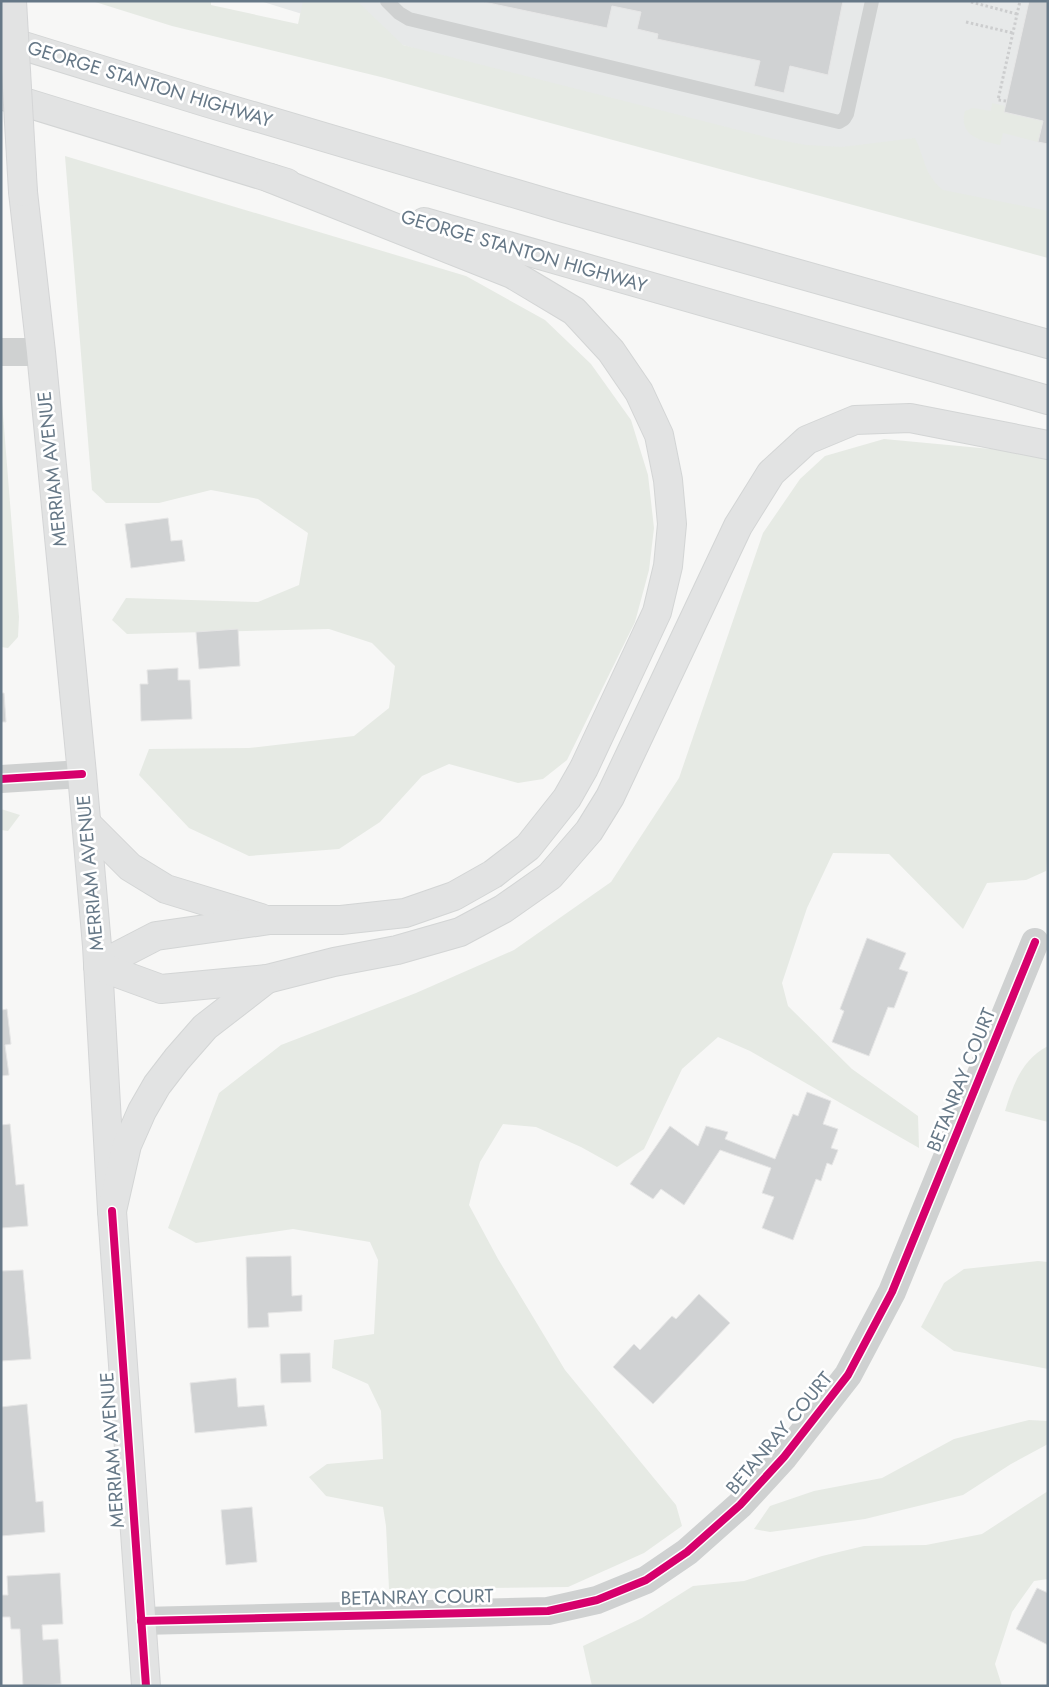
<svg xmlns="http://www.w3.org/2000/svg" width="1049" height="1687" viewBox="0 0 1049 1687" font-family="Jost,sans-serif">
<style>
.built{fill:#e7e9e9}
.green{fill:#e6eae4}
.building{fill:#d0d2d3;stroke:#e6e6e6}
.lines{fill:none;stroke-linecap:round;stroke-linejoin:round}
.secondary-casing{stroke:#d4d5d6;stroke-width:30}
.highway-casing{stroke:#d3d5d5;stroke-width:30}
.path{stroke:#cccdce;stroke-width:3;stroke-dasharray:2.5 2.5;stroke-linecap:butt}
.lane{stroke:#cfd1d1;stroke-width:14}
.street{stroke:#cfd1d1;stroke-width:28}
.secondary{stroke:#e2e3e3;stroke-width:28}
.highway{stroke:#e2e3e3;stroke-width:28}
.secondary-bridge-casing{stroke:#d4d5d6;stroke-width:30;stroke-linecap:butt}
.secondary-bridge{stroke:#e2e3e3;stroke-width:28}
.cycleway-casing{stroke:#fff;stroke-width:11}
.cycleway{stroke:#d6006c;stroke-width:8}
.labels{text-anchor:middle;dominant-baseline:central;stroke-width:5;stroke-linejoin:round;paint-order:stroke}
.street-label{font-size:19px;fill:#667887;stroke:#fff}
</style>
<rect width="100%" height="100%" fill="#f7f7f6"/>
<path class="built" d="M 260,1 L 1048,1 L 1048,246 L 403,45 Z"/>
<g class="green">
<path d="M 92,1 L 211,1 L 211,5 L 298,24 L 303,1 L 357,1 L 403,45 L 774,139 L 806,145 L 842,147 L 915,138 C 925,158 924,175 943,190 L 1048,211 L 1048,258 L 385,78 L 172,26 Z"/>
<path d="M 992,103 L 1005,106 L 1004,112 L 1043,121 L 1038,142 L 1003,133 L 1000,145 C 981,141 958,136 965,111 L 973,108 L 991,111 Z"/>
<path d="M 65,156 L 466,276 L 545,320 L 591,364 L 631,420 L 648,475 L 654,528 L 649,570 L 635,622 L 567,760 L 543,779 L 518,783 L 449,764 L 422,776 L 380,822 L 339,849 L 249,856 L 189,828 L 139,775 L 149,749 L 249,748 L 354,736 L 389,708 L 395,666 L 372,643 L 329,629 L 127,634 L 112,620 L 126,598 L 258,602 L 299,585 L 308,533 L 258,499 L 211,490 L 159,503 L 106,503 L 92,490 Z"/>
<path d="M 1,389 L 19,617 L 18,637 L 8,648 L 1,647 Z"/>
<path d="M 884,439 L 1024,452 L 1048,457 L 1048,848 L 1046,871 L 1026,880 L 987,883 L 963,929 L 889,854 L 833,853 L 807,908 L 782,983 L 788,1006 L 852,1069 L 918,1116 L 919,1148 L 750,1051 L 718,1037 L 682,1069 L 644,1149 L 617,1167 L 581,1147 L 536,1127 L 503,1124 L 480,1162 L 469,1205 L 498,1259 L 565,1370 L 676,1505 L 682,1526 L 644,1553 L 568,1587 L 389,1589 L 386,1526 L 383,1507 L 326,1496 L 309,1477 L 327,1464 L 383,1459 L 381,1411 L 368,1384 L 332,1368 L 334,1340 L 374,1334 L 378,1260 L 370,1242 L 293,1229 L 196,1243 L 168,1228 L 219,1093 L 281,1045 L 416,993 L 514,950 L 611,882 L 679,778 L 763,533 L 800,479 L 825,456 Z"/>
<path d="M 1,809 L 20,815 L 8,831 L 1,830 Z"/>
<path d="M 1048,1046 L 1048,1122 L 1005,1111 C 1013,1085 1022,1059 1048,1046 Z"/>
<path d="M 1038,1261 L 1048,1262 L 1048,1369 L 954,1351 L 921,1327 L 944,1283 L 964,1269 Z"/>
<path d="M 1029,1420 L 1048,1421 L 1048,1444 L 1011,1464 L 963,1495 L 865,1519 L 770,1532 L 754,1529 L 770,1506 L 814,1491 L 882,1478 L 954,1439 Z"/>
<path d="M 1048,1491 L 1048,1579 L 1034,1581 L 1012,1612 L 995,1664 L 1002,1686 L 592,1686 L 583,1646 L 642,1618 L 693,1586 L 744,1581 L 822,1556 L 864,1546 L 926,1545 L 982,1534 Z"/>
</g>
<g class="building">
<path d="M 479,1 L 843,1 L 828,75 L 790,66 L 784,93 L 754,86 L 760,61 L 657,39 L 658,34 L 637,29 L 641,12 L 612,6 L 607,28 Z"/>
<path d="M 1029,1 L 1048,1 L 1048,144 L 1038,142 L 1043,121 L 1004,112 Z"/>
<path d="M 168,518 L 171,541 L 182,540 L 185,561 L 131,568 L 125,524 Z"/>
<path d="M 238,629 L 240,666 L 199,669 L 196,632 Z"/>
<path d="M 178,668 L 178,680 L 190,680 L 192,719 L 141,721 L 140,684 L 148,684 L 147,670 Z"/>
<path d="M 1,693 L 4,693 L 6,722 L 1,722 Z"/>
<path d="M 867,938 L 906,953 L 899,969 L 908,972 L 894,1008 L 888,1007 L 869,1056 L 832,1042 L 844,1011 L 840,1009 Z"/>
<path d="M 1,1005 L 2,1010 L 7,1009 L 11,1044 L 5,1045 L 9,1075 L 1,1076 Z"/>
<path d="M 807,1092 L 831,1101 L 823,1124 L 838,1129 L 831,1148 L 838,1150 L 832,1165 L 827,1163 L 821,1181 L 816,1179 L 793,1240 L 762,1228 L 774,1197 L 762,1193 L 771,1168 L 720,1150 L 684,1205 L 661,1189 L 653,1199 L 630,1184 L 670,1126 L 698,1146 L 706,1126 L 728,1132 L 725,1139 L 775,1159 L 793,1114 L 798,1116 Z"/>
<path d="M 10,1124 L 16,1185 L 24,1184 L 28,1226 L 1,1228 L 1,1125 Z"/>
<path d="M 291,1256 L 292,1296 L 302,1295 L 302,1311 L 268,1313 L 269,1327 L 248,1328 L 246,1257 Z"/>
<path d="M 23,1270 L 31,1359 L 1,1361 L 1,1271 Z"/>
<path d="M 699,1294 L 730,1323 L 653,1404 L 613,1367 L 634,1344 L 640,1350 L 672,1316 L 676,1319 Z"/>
<path d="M 310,1353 L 311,1382 L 281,1383 L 280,1354 Z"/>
<path d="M 236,1378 L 238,1407 L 264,1405 L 267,1426 L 195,1433 L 190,1383 Z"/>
<path d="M 27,1404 L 36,1502 L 43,1501 L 45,1532 L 1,1536 L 1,1407 Z"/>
<path d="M 252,1507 L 257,1562 L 226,1565 L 221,1510 Z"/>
<path d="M 60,1573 L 63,1624 L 42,1625 L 43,1640 L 58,1639 L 61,1684 L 23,1686 L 20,1629 L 11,1629 L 10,1617 L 1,1617 L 1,1595 L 8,1595 L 7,1576 Z"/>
<path d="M 1037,1588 L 1048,1593 L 1048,1645 L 1016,1629 Z"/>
</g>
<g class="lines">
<defs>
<path id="secondary" d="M 23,192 L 41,352 L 82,774 L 97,946 L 112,1211 L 146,1686"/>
<g id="highway">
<path d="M 1,39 L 205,102 L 564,208 L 1048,344"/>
<path d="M 1,95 L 287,183"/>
<path d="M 424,222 L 1048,400"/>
<path d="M 87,824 L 130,867 L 166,889 L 261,918"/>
<path d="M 98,966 L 156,936 L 270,920 L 341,920 L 405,913 L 454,896 L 493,874 L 528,847 L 567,798 L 584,768 L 657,612 L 668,566 L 672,524 L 668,480 L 659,435 L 639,392 L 611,351 L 574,311 L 512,274 L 270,178"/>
<path d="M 98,966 L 161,989 L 267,979 L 334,962 L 397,950 L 460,932 L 503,909 L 550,876 L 589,831 L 610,797 L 738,526 L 771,473 L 807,440 L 855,420 L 910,418 L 1048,445"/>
<path d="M 112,1211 L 127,1145 L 142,1111 L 157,1085 L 177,1059 L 205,1027 L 267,979"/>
</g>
</defs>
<use href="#secondary" class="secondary-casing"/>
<use href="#highway" class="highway-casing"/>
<g class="path">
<path d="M 971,2 L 1017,14"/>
<path d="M 966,22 L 1013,33"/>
<path d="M 1006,101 L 998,100 L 1020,1"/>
</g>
<path class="lane" d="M 387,1 L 399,13 L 409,19 L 839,122 L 844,119 L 847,114 L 872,1"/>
<g class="street">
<path d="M 1,352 L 41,352"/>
<path d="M 1,779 L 82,774"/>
<path d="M 141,1621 L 548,1611 L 597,1600 L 646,1580 L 687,1552 L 740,1505 L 784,1457 L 848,1375 L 892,1292 L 1035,942"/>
</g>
<use href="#secondary" class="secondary"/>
<use href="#highway" class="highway"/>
<defs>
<path id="secondary-bridge" d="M 12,1 L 23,192"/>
</defs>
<use href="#secondary-bridge" class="secondary-bridge-casing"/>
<use href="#secondary-bridge" class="secondary-bridge"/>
<defs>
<g id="cycleway">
<path d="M 1,779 L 82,774"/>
<path d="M 112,1211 L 146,1686"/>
<path d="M 141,1621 L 548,1611 L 597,1600 L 646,1580 L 687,1552 L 740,1505 L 784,1457 L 848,1375 L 892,1292 L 1035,942"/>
</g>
</defs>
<use href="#cycleway" class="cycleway-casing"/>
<use href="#cycleway" class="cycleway"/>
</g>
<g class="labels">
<g class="street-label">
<text transform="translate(150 84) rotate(17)">GEORGE STANTON HIGHWAY</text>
<text transform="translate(524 251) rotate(16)">GEORGE STANTON HIGHWAY</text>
<text transform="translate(52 469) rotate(-96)">MERRIAM AVENUE</text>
<text transform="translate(90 873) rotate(-95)">MERRIAM AVENUE</text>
<text transform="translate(961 1080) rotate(-68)">BETANRAY COURT</text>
<text transform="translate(779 1433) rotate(-50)">BETANRAY COURT</text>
<text transform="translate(112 1450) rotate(-94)">MERRIAM AVENUE</text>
<text transform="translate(417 1597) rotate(-1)">BETANRAY COURT</text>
</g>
</g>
<rect width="1049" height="1687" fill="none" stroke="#667887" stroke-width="5"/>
</svg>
